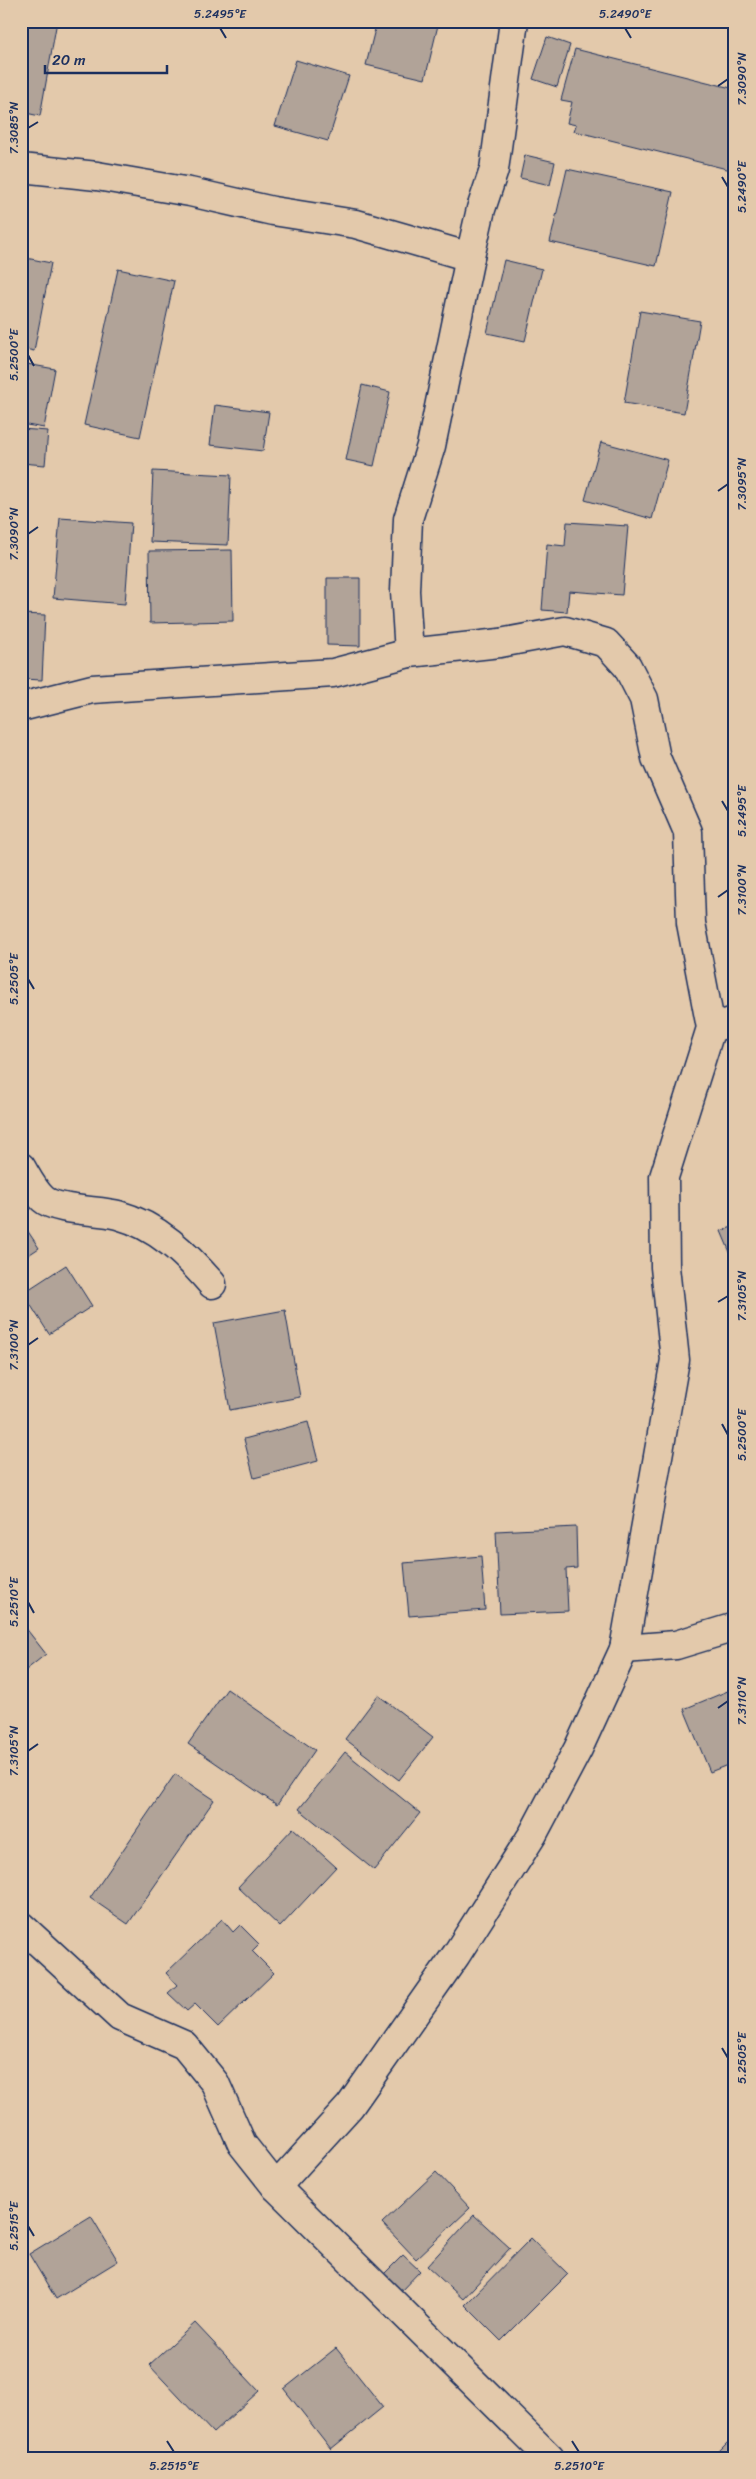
<svg xmlns="http://www.w3.org/2000/svg" width="756" height="2479" viewBox="0 0 756 2479" font-family="Sriracha,sans-serif">
<style>
.building{fill:#b1a398;stroke:#1b2f5e}
.lines{fill:none;stroke-linecap:round;stroke-linejoin:round}
.minor-casing{stroke:#1b2f5e;stroke-width:31}
.minor{stroke:#e3c9ab;stroke-width:28}
.ticks{fill:none;stroke:#1b2f5e;stroke-width:2}
.neatline{fill:none;stroke:#1b2f5e;stroke-width:2}
.ticks-label{font-size:12px;text-anchor:middle;fill:#1b2f5e}
</style>
<rect width="100%" height="100%" fill="#e3c9ab"/>
<filter id="ink" filterUnits="userSpaceOnUse"><feTurbulence type="fractalNoise" baseFrequency=".02" numOctaves="2"/><feDisplacementMap in="SourceGraphic" scale="10" xChannelSelector="R" yChannelSelector="G"/><feConvolveMatrix kernelMatrix="1 2 1 2 8 2 1 2 1" color-interpolation-filters="sRGB"/></filter>
<g filter="url(#ink)">
<g class="building">
<path d="M 21,21 L 57,21 L 40,116 L 21,112 Z"/>
<path d="M 377,21 L 439,21 L 425,79 L 366,65 Z"/>
<path d="M 547,37 L 570,45 L 557,87 L 533,79 Z"/>
<path d="M 575,49 L 735,89 L 735,171 L 574,131 L 576,125 L 567,123 L 572,102 L 561,100 Z"/>
<path d="M 296,60 L 349,76 L 328,141 L 275,126 Z"/>
<path d="M 525,155 L 555,162 L 550,185 L 520,178 Z"/>
<path d="M 567,169 L 673,192 L 656,266 L 550,242 Z"/>
<path d="M 21,257 L 51,263 L 34,351 L 21,348 Z"/>
<path d="M 504,260 L 542,269 L 525,341 L 487,333 Z"/>
<path d="M 118,269 L 174,281 L 140,437 L 84,425 Z"/>
<path d="M 640,311 L 700,321 L 684,413 L 624,403 Z"/>
<path d="M 21,363 L 55,369 L 44,428 L 21,424 Z"/>
<path d="M 362,385 L 390,392 L 374,466 L 346,460 Z"/>
<path d="M 215,405 L 269,412 L 263,451 L 210,445 Z"/>
<path d="M 21,429 L 48,431 L 45,465 L 21,463 Z"/>
<path d="M 601,442 L 668,460 L 652,519 L 585,500 Z"/>
<path d="M 153,471 L 231,475 L 228,545 L 150,542 Z"/>
<path d="M 60,518 L 131,523 L 125,604 L 53,598 Z"/>
<path d="M 567,522 L 628,526 L 622,595 L 569,591 L 567,612 L 542,610 L 547,544 L 565,546 Z"/>
<path d="M 232,550 L 233,621 L 150,623 L 149,551 Z"/>
<path d="M 327,578 L 360,578 L 360,646 L 327,645 Z"/>
<path d="M 21,614 L 45,615 L 42,680 L 21,679 Z"/>
<path d="M 23,1224 L 39,1248 L 21,1260 L 21,1225 Z"/>
<path d="M 735,1226 L 735,1264 L 721,1231 Z"/>
<path d="M 66,1265 L 92,1306 L 49,1334 L 23,1293 Z"/>
<path d="M 285,1310 L 300,1397 L 230,1410 L 214,1323 Z"/>
<path d="M 308,1422 L 318,1461 L 254,1478 L 244,1439 Z"/>
<path d="M 576,1527 L 577,1568 L 566,1569 L 568,1611 L 500,1614 L 496,1531 Z"/>
<path d="M 481,1556 L 485,1610 L 409,1616 L 404,1563 Z"/>
<path d="M 21,1622 L 46,1654 L 21,1674 Z"/>
<path d="M 735,1688 L 735,1762 L 710,1772 L 684,1709 Z"/>
<path d="M 227,1689 L 315,1750 L 277,1805 L 188,1744 Z"/>
<path d="M 378,1695 L 433,1737 L 399,1780 L 345,1739 Z"/>
<path d="M 345,1752 L 420,1813 L 374,1870 L 299,1809 Z"/>
<path d="M 175,1774 L 214,1800 L 128,1924 L 90,1898 Z"/>
<path d="M 293,1828 L 336,1867 L 280,1927 L 238,1887 Z"/>
<path d="M 222,1919 L 233,1932 L 240,1925 L 259,1944 L 252,1951 L 274,1973 L 218,2027 L 195,2004 L 187,2011 L 168,1993 L 177,1985 L 166,1973 Z"/>
<path d="M 436,2172 L 470,2208 L 416,2259 L 382,2223 Z"/>
<path d="M 474,2215 L 510,2248 L 463,2299 L 427,2266 Z"/>
<path d="M 91,2216 L 118,2261 L 56,2299 L 29,2254 Z"/>
<path d="M 531,2238 L 568,2274 L 501,2341 L 465,2305 Z"/>
<path d="M 403,2255 L 420,2271 L 399,2293 L 381,2277 Z"/>
<path d="M 195,2323 L 259,2391 L 213,2433 L 149,2365 Z"/>
<path d="M 336,2348 L 383,2407 L 331,2449 L 284,2389 Z"/>
<path d="M 735,2435 L 735,2458 L 712,2458 Z"/>
</g>
<g class="lines">
<defs>
<g id="minor">
<path d="M 21,168 L 97,176 L 190,192 L 273,211 L 356,224 L 470,257"/>
<path d="M 409,653 L 405,591 L 408,519 L 431,446 L 470,257 L 481,209 L 494,170 L 514,21"/>
<path d="M 21,707 L 92,689 L 333,673 L 409,653 L 500,643 L 565,631 L 606,643 L 627,666 L 644,699 L 656,758 L 688,832 L 691,923 L 711,1028 L 664,1177 L 665,1267 L 675,1360 L 624,1649 L 578,1749 L 533,1834 L 456,1955 L 350,2106 L 276,2187"/>
<path d="M 711,1028 L 735,1021"/>
<path d="M 21,1167 C 27,1177 34,1191 43,1199 C 56,1211 100,1210 118,1215 C 158,1226 186,1254 212,1284"/>
<path d="M 624,1649 L 676,1645 L 735,1627"/>
<path d="M 21,1926 L 120,2017 L 184,2045 L 215,2083 L 242,2144 L 276,2187 L 550,2458"/>
</g>
</defs>
<use href="#minor" class="minor-casing"/>
<use href="#minor" class="minor"/>
</g>
</g>
<path class="ticks" d="M 220,28 L 226,38M 625,28 L 631,38M 718,86 L 728,79M 28,128 L 38,122M 722,177 L 728,187M 28,355 L 34,366M 718,491 L 728,484M 28,534 L 38,527M 722,801 L 728,811M 718,897 L 728,890M 28,979 L 34,989M 718,1302 L 728,1296M 28,1345 L 38,1338M 722,1424 L 728,1435M 28,1602 L 34,1613M 718,1708 L 728,1701M 28,1751 L 38,1744M 722,2048 L 728,2058M 28,2226 L 34,2236M 167,2441 L 174,2452M 572,2441 L 579,2452"/>
<rect width="756" height="2479" fill="none" stroke="#e3c9ab" stroke-width="55"/>
<path d="M45 65v8h122v-8" fill="none" stroke="#1b2f5e" stroke-width="2.5"/>
<text x="52" y="65" font-size="15" fill="#1b2f5e" stroke="#e3c9ab" stroke-width="4" paint-order="stroke">20 m</text>
<rect x="28" y="28" width="700" height="2424" class="neatline"/>
<g class="ticks-label">
<text x="220" y="18">5.2495°E</text>
<text x="625" y="18">5.2490°E</text>
<text transform="translate(742 79) rotate(-90)" y="4">7.3090°N</text>
<text transform="translate(14 128) rotate(-90)" y="4">7.3085°N</text>
<text transform="translate(742 187) rotate(-90)" y="4">5.2490°E</text>
<text transform="translate(14 355) rotate(-90)" y="4">5.2500°E</text>
<text transform="translate(742 484) rotate(-90)" y="4">7.3095°N</text>
<text transform="translate(14 534) rotate(-90)" y="4">7.3090°N</text>
<text transform="translate(742 811) rotate(-90)" y="4">5.2495°E</text>
<text transform="translate(742 890) rotate(-90)" y="4">7.3100°N</text>
<text transform="translate(14 979) rotate(-90)" y="4">5.2505°E</text>
<text transform="translate(742 1296) rotate(-90)" y="4">7.3105°N</text>
<text transform="translate(14 1345) rotate(-90)" y="4">7.3100°N</text>
<text transform="translate(742 1435) rotate(-90)" y="4">5.2500°E</text>
<text transform="translate(14 1602) rotate(-90)" y="4">5.2510°E</text>
<text transform="translate(742 1701) rotate(-90)" y="4">7.3110°N</text>
<text transform="translate(14 1751) rotate(-90)" y="4">7.3105°N</text>
<text transform="translate(742 2058) rotate(-90)" y="4">5.2505°E</text>
<text transform="translate(14 2226) rotate(-90)" y="4">5.2515°E</text>
<text x="174" y="2470">5.2515°E</text>
<text x="579" y="2470">5.2510°E</text>
</g>
</svg>
